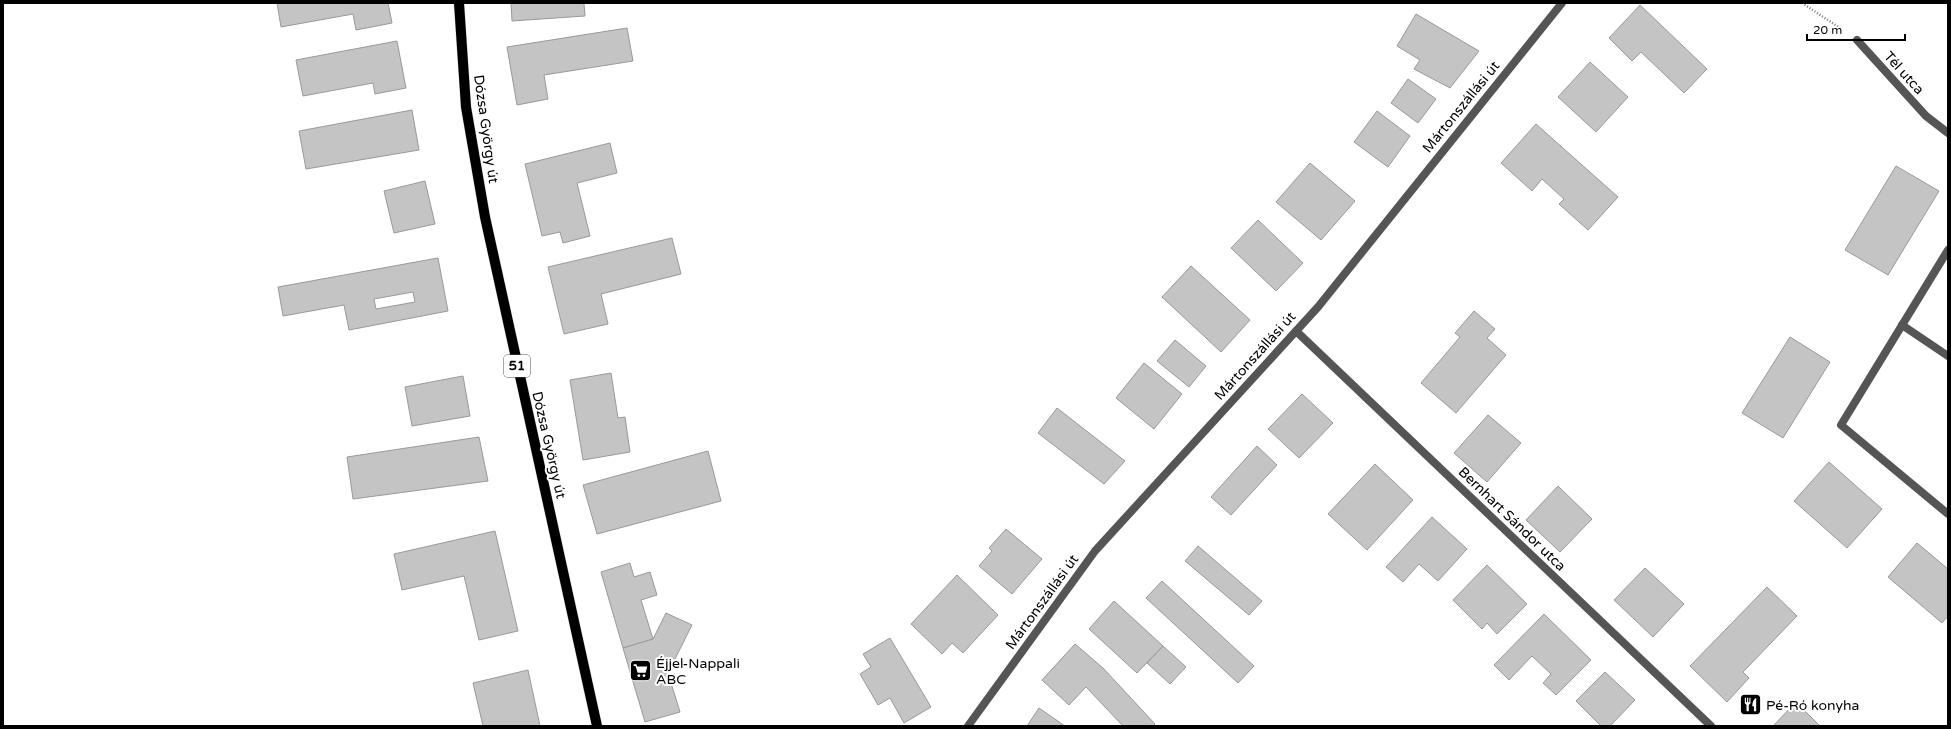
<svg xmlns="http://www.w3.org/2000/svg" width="1951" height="729" viewBox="0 0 1951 729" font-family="'Varela Round',sans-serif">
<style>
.building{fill:#c4c4c4;stroke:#999;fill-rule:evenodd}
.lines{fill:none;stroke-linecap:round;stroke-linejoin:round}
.primary-casing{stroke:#dbdbdb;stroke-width:11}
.path{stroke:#777;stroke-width:2.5;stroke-dasharray:1 2;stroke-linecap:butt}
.minor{stroke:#555;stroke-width:8}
.primary{stroke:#000;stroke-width:10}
.labels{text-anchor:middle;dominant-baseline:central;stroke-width:4;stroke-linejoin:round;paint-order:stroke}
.shield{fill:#fff;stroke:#4c4c4c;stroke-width:1}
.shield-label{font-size:13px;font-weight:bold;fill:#000}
.street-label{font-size:14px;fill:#000;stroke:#fff}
.poi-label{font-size:14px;fill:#000;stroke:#fff;text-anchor:start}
</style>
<rect width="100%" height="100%" fill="#fff"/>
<g class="building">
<path d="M 277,3 L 388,3 L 392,23 L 356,30 L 353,14 L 281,27 Z"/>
<path d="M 511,3 L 584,3 L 585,16 L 512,21 Z"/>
<path d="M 1640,5 L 1707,69 L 1684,93 L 1641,52 L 1632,61 L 1609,38 Z"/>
<path d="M 1416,14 L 1479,51 L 1450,88 L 1414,69 L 1420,60 L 1397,46 Z"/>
<path d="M 627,28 L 633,61 L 544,75 L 548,99 L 517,105 L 507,47 Z"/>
<path d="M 397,41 L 406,88 L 375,94 L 373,83 L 303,96 L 296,60 Z"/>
<path d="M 1590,62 L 1628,97 L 1596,132 L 1558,97 Z"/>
<path d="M 1408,79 L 1436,99 L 1418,123 L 1391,103 Z"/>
<path d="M 412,110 L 419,150 L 306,169 L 299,131 Z"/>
<path d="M 1377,111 L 1410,136 L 1388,167 L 1354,142 Z"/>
<path d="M 1536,124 L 1618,197 L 1588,230 L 1559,204 L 1564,199 L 1542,179 L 1532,191 L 1501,163 Z"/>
<path d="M 610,143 L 617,173 L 577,183 L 590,236 L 563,243 L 560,232 L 542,236 L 525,164 Z"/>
<path d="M 1310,163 L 1355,201 L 1321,240 L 1276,202 Z"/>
<path d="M 1896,166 L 1939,191 L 1888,275 L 1845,250 Z"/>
<path d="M 425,181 L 435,224 L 394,233 L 384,191 Z"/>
<path d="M 1258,220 L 1303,263 L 1276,291 L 1231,248 Z"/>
<path d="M 672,238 L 681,274 L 601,294 L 608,324 L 564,334 L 548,267 Z"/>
<path d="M 438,258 L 448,311 L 349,330 L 344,305 L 283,316 L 278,287 ZM 413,292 L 415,302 L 376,309 L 374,299 Z"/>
<path d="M 1191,266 L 1250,320 L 1221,352 L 1162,297 Z"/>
<path d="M 1474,311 L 1495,329 L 1487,338 L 1506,355 L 1456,413 L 1421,383 L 1460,337 L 1455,333 Z"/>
<path d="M 1790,337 L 1830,362 L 1783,438 L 1742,413 Z"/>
<path d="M 1175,340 L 1206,366 L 1189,387 L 1157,361 Z"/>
<path d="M 1144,363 L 1182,394 L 1154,429 L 1116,398 Z"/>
<path d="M 611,373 L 618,418 L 625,417 L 630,452 L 583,460 L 570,380 Z"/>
<path d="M 463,376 L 470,416 L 412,426 L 405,387 Z"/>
<path d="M 1302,394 L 1333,423 L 1299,458 L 1268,429 Z"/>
<path d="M 1057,408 L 1125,461 L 1104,484 L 1038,433 Z"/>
<path d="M 1488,415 L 1521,443 L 1487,482 L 1454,453 Z"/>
<path d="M 479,437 L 488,481 L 353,499 L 347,457 Z"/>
<path d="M 1257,446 L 1277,465 L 1231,515 L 1211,497 Z"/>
<path d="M 708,451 L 721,501 L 597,534 L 583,485 Z"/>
<path d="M 1829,462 L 1882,509 L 1847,548 L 1794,501 Z"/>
<path d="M 1375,464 L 1413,500 L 1367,550 L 1328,514 Z"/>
<path d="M 1558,486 L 1592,519 L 1560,552 L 1526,520 Z"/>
<path d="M 1432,517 L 1467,549 L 1438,581 L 1419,564 L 1403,582 L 1386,567 Z"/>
<path d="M 1006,529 L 1042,559 L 1012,594 L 979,566 L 992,551 L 989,548 Z"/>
<path d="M 495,531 L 518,631 L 479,640 L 464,576 L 402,590 L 394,554 Z"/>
<path d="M 1917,543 L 1948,569 L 1948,616 L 1942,623 L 1888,577 Z"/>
<path d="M 1198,546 L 1262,601 L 1249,615 L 1185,561 Z"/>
<path d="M 630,563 L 634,577 L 650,572 L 657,595 L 641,600 L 653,639 L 623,648 L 601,572 Z"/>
<path d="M 1487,565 L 1527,604 L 1497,634 L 1487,623 L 1482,629 L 1453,600 Z"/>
<path d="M 1645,568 L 1684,604 L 1653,637 L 1614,600 Z"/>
<path d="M 957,575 L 998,615 L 963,653 L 952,643 L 942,654 L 911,624 Z"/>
<path d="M 1162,581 L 1254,666 L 1238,683 L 1146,598 Z"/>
<path d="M 1767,587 L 1797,616 L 1743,672 L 1749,678 L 1727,702 L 1690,666 Z"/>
<path d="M 1114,601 L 1163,646 L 1137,673 L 1089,629 Z"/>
<path d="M 666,613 L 692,625 L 668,673 L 680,712 L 645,722 L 623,648 L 653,639 Z"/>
<path d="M 1544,614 L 1591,660 L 1556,695 L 1543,683 L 1551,674 L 1532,656 L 1509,680 L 1494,665 Z"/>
<path d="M 890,638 L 931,707 L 904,723 L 890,698 L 878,705 L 860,674 L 871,667 L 863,654 Z"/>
<path d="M 1075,644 L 1103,668 L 1155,724 L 1153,726 L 1123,726 L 1086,687 L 1069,705 L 1042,680 Z"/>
<path d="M 1163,646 L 1186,667 L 1170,684 L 1147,663 Z"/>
<path d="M 528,670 L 540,726 L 483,726 L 473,683 Z"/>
<path d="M 1605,672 L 1635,700 L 1610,726 L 1601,726 L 1576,701 Z"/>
<path d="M 1796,702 L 1820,726 L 1773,726 Z"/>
<path d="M 1039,708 L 1065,726 L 1027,726 Z"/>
</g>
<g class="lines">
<defs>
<path id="primary" d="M 459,3 L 466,107 L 485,217 L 597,726"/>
</defs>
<use href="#primary" class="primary-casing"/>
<path class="path" d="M 1802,3 L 1840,28"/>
<g class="minor">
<path d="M 1857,40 L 1926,116 L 1948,133"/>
<path d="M 1948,250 L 1841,425 L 1948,514"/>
<path d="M 1902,325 L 1948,356"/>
<path d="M 1296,331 L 1711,726"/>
<path d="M 968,726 L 1095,551 L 1318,307 L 1562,3"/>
</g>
<use href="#primary" class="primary"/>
</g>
<defs>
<symbol id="supermarket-square" viewBox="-11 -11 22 22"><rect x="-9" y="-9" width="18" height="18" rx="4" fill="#000" stroke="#fff"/><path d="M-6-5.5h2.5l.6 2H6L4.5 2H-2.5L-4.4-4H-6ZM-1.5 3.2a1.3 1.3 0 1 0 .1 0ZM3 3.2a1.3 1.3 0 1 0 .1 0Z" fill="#fff"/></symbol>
<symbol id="restaurant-square" viewBox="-11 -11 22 22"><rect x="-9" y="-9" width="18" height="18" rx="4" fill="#000" stroke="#fff"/><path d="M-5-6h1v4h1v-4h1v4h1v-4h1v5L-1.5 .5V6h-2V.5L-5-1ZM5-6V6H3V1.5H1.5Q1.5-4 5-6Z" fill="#fff"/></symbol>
</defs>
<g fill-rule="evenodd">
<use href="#supermarket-square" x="628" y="658" width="25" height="25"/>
<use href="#restaurant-square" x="1738" y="692" width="25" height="25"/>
</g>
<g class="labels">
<rect class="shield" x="504" y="355" width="26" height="22" rx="3"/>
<g class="shield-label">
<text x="517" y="366">51</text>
</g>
<g class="street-label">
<text transform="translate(1904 73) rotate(48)">Tél utca</text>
<text transform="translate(1461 107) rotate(-51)">Mártonszállási út</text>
<text transform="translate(486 129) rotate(82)">Dózsa György út</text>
<text transform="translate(1255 356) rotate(-48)">Mártonszállási út</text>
<text transform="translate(549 445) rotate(77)">Dózsa György út</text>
<text transform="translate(1512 519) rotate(44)">Bernhart Sándor utca</text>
<text transform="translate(1042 602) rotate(-54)">Mártonszállási út</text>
</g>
<g class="poi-label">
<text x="656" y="663">Éjjel-Nappali<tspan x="656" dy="16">ABC</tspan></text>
<text x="1766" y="705">Pé-Ró konyha</text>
</g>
</g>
<rect width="1951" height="729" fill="none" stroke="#000000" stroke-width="8"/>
<path d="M1807 34v6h98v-6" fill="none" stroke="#000000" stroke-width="2"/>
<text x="1813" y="34" font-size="12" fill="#000000" stroke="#ffffff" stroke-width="3" paint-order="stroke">20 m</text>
</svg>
